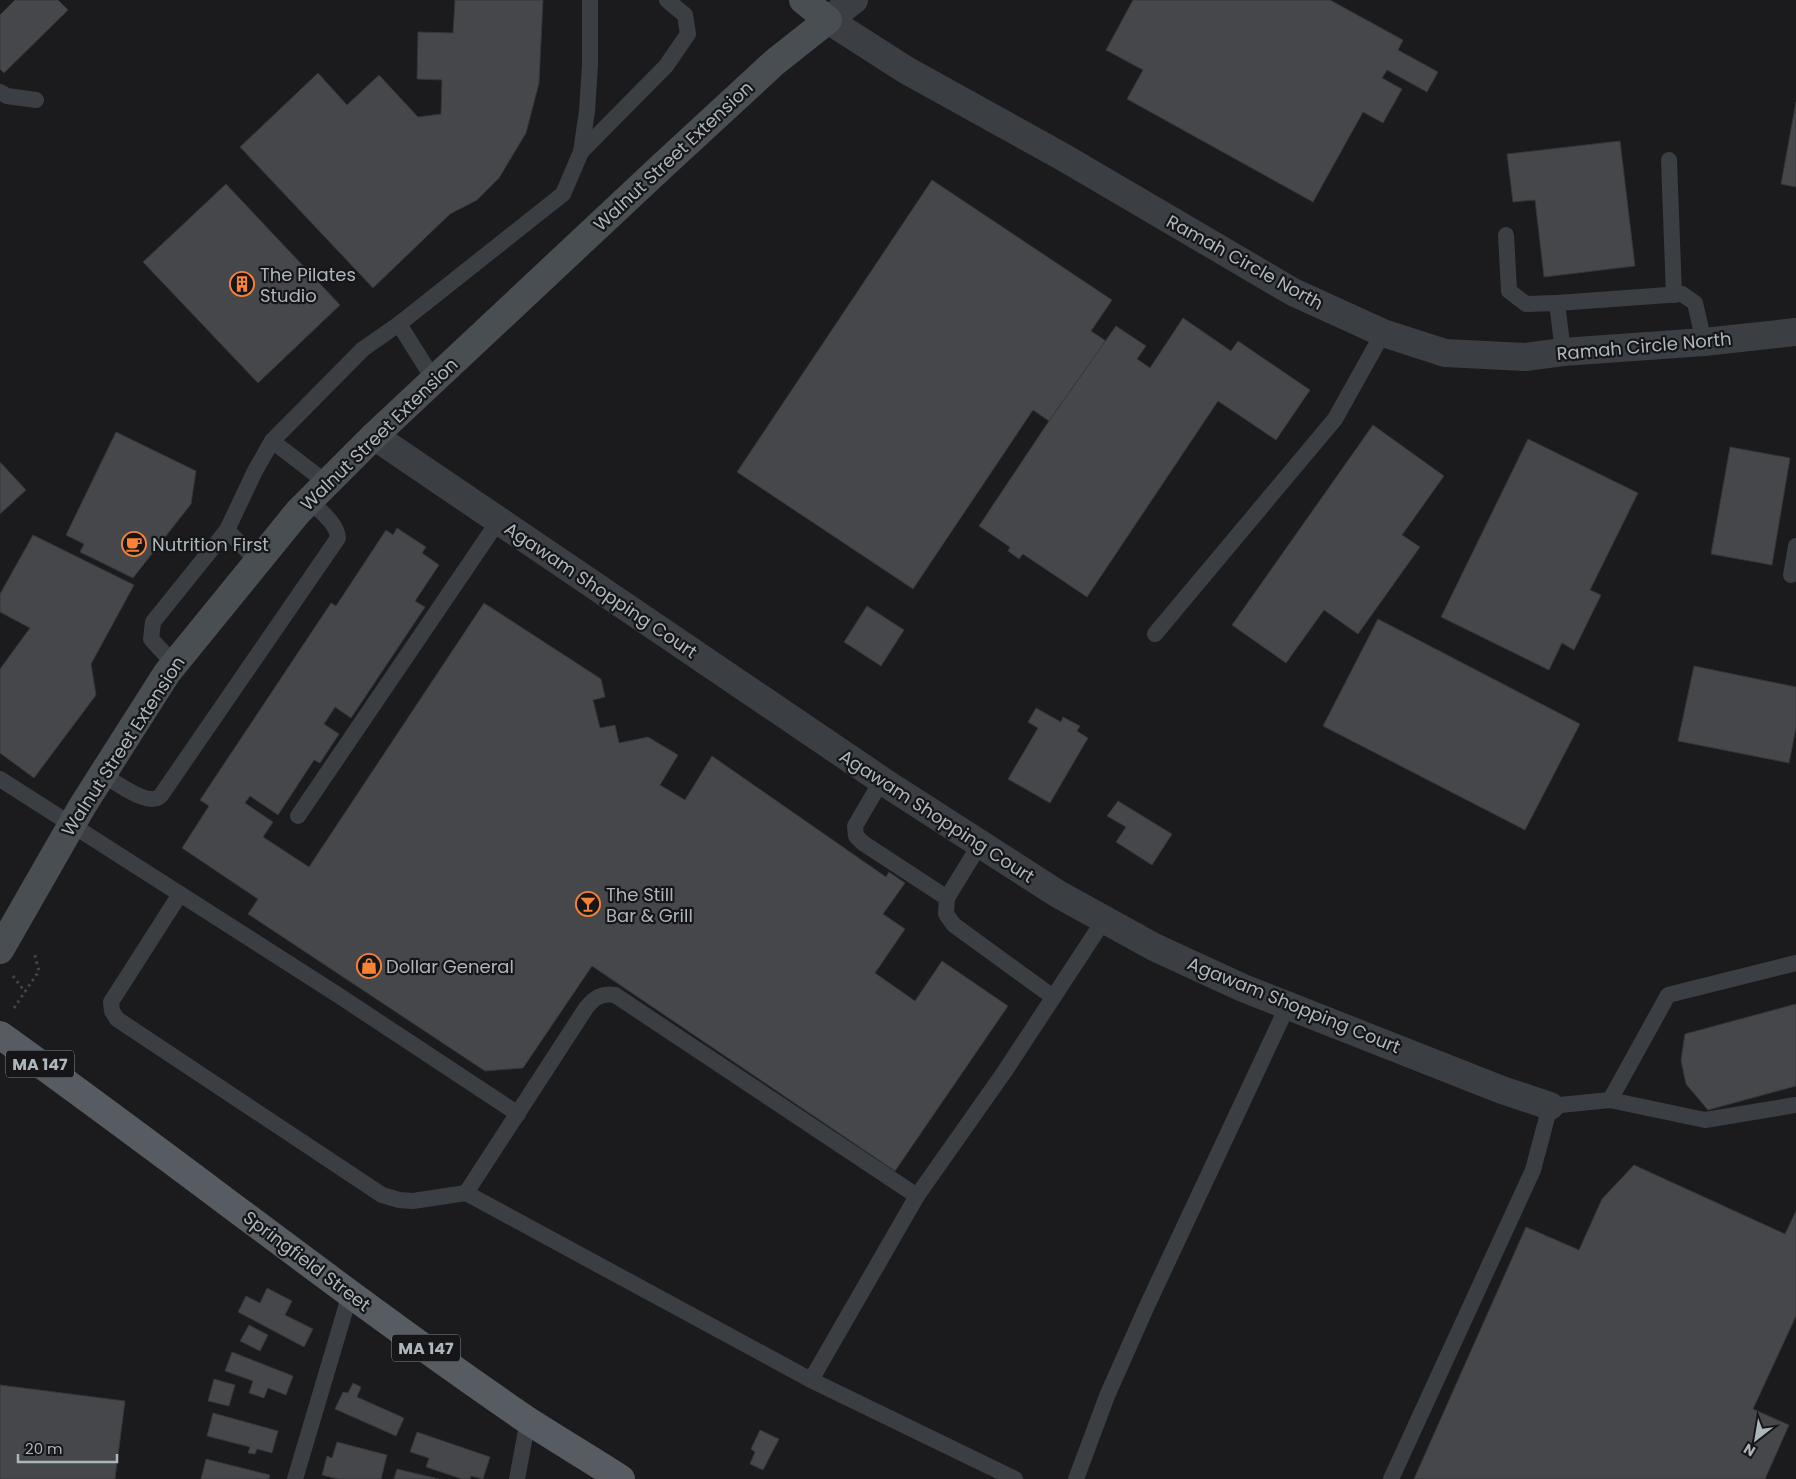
<svg xmlns="http://www.w3.org/2000/svg" width="1796" height="1479" viewBox="0 0 1796 1479" font-family="Poppins,sans-serif">
<style>
.building{fill:#45474a;stroke:#353639}
.lines{fill:none;stroke-linecap:round;stroke-linejoin:round}
.path{stroke:#41464a;stroke-width:3;stroke-dasharray:2.5 4;stroke-linecap:butt}
.lane{stroke:#3b3f43;stroke-width:16}
.street{stroke:#3b3f43;stroke-width:28}
.secondary{stroke:#494e53;stroke-width:28}
.primary{stroke:#575c62;stroke-width:28}
.labels{text-anchor:middle;dominant-baseline:central;stroke-width:4.5;stroke-linejoin:round;paint-order:stroke}
.shield{fill:#161618;stroke:#80868c;stroke-width:1}
.shield-label{font-size:16px;font-weight:bold;fill:#adb6bd}
.street-label{font-size:18px;fill:#adb6bd;stroke:#161618}
.poi-label{font-size:18px;fill:#adb6bd;stroke:#161618;text-anchor:start}
</style>
<rect width="100%" height="100%" fill="#1b1b1d"/>
<g class="building">
<path d="M 15,0 L 58,0 L 68,10 L 4,73 L 0,69 L 0,15 Z"/>
<path d="M 455,0 L 543,0 L 539,83 L 526,133 L 499,178 L 477,200 L 450,214 L 373,288 L 240,147 L 318,73 L 347,105 L 379,75 L 418,117 L 441,114 L 442,80 L 417,79 L 418,32 L 453,33 Z"/>
<path d="M 1133,0 L 1330,0 L 1403,40 L 1398,50 L 1438,72 L 1427,92 L 1387,70 L 1382,78 L 1402,89 L 1383,123 L 1363,112 L 1313,202 L 1127,99 L 1143,70 L 1106,50 Z"/>
<path d="M 1796,102 L 1796,187 L 1781,184 Z"/>
<path d="M 1620,141 L 1635,266 L 1544,277 L 1535,200 L 1513,202 L 1507,154 Z"/>
<path d="M 932,180 L 1112,300 L 1091,331 L 1106,341 L 1049,421 L 1033,410 L 913,589 L 737,472 Z"/>
<path d="M 226,184 L 340,305 L 258,383 L 143,262 Z"/>
<path d="M 1183,318 L 1231,351 L 1238,341 L 1310,390 L 1276,440 L 1218,401 L 1087,597 L 1023,554 L 1019,559 L 1008,551 L 1010,547 L 979,526 L 1049,421 L 1116,326 L 1146,346 L 1137,359 L 1150,368 Z"/>
<path d="M 1373,425 L 1444,476 L 1402,535 L 1420,547 L 1358,634 L 1324,610 L 1286,663 L 1232,625 Z"/>
<path d="M 116,432 L 196,471 L 191,504 L 133,578 L 80,552 L 84,544 L 66,535 Z"/>
<path d="M 1528,439 L 1638,493 L 1590,590 L 1601,595 L 1574,650 L 1562,643 L 1549,670 L 1441,617 Z"/>
<path d="M 1730,447 L 1790,458 L 1772,565 L 1711,554 Z"/>
<path d="M 0,462 L 26,490 L 0,514 Z"/>
<path d="M 397,528 L 426,547 L 422,553 L 439,565 L 415,601 L 425,607 L 351,718 L 335,707 L 324,724 L 339,734 L 320,763 L 314,760 L 278,815 L 250,796 L 245,803 L 273,822 L 263,837 L 309,867 L 484,603 L 601,679 L 605,697 L 593,700 L 600,728 L 615,725 L 619,743 L 648,737 L 678,755 L 660,785 L 685,800 L 712,756 L 886,877 L 889,872 L 905,883 L 883,914 L 905,929 L 875,973 L 915,1001 L 942,961 L 1008,1006 L 895,1171 L 592,966 L 523,1068 L 485,1071 L 248,914 L 258,899 L 182,848 L 209,806 L 200,800 L 331,603 L 336,606 L 386,530 L 393,535 Z"/>
<path d="M 33,535 L 134,585 L 91,664 L 96,695 L 34,778 L 0,753 L 0,669 L 30,628 L 0,612 L 0,594 Z"/>
<path d="M 867,606 L 904,630 L 881,666 L 844,642 Z"/>
<path d="M 1378,619 L 1580,724 L 1525,830 L 1323,726 Z"/>
<path d="M 1694,666 L 1796,687 L 1796,728 L 1789,763 L 1678,741 Z"/>
<path d="M 1036,708 L 1061,722 L 1063,717 L 1080,726 L 1077,731 L 1088,738 L 1050,803 L 1008,779 L 1038,728 L 1028,722 Z"/>
<path d="M 1118,801 L 1172,834 L 1152,865 L 1116,842 L 1126,827 L 1107,816 Z"/>
<path d="M 1796,1004 L 1796,1086 L 1708,1110 L 1686,1084 L 1681,1060 L 1685,1034 Z"/>
<path d="M 1634,1165 L 1785,1234 L 1796,1211 L 1796,1316 L 1753,1409 L 1789,1425 L 1765,1479 L 1414,1479 L 1526,1227 L 1579,1250 L 1602,1199 Z"/>
<path d="M 267,1288 L 292,1301 L 285,1315 L 313,1329 L 304,1347 L 238,1312 L 246,1296 L 260,1303 Z"/>
<path d="M 249,1325 L 268,1335 L 260,1351 L 240,1341 Z"/>
<path d="M 232,1352 L 293,1376 L 286,1395 L 268,1388 L 264,1398 L 249,1393 L 253,1381 L 225,1371 Z"/>
<path d="M 214,1379 L 235,1385 L 229,1406 L 208,1401 Z"/>
<path d="M 353,1383 L 361,1387 L 357,1397 L 404,1418 L 396,1436 L 335,1409 L 343,1392 L 348,1393 Z"/>
<path d="M 0,1385 L 125,1401 L 115,1479 L 0,1479 Z"/>
<path d="M 213,1413 L 278,1431 L 272,1453 L 257,1449 L 255,1454 L 248,1453 L 250,1447 L 207,1436 Z"/>
<path d="M 760,1430 L 779,1439 L 763,1470 L 750,1464 L 755,1452 L 751,1449 Z"/>
<path d="M 417,1432 L 490,1457 L 483,1479 L 471,1476 L 470,1479 L 462,1479 L 426,1467 L 429,1458 L 410,1452 Z"/>
<path d="M 337,1442 L 387,1455 L 381,1479 L 338,1479 L 322,1475 L 327,1456 L 332,1458 Z"/>
<path d="M 206,1459 L 270,1475 L 269,1479 L 201,1479 Z"/>
<path d="M 397,1469 L 439,1479 L 394,1479 Z"/>
</g>
<g class="lines">
<g class="path">
<path d="M 13,976 L 25,992"/>
<path d="M 14,1008 L 39,971 L 34,952"/>
</g>
<g class="lane">
<path d="M 0,92 L 7,96 L 36,100"/>
<path d="M 581,152 L 666,66 L 688,34 L 685,15 L 667,0"/>
<path d="M 1669,160 L 1674,295"/>
<path d="M 1506,235 L 1509,291 L 1526,304 L 1557,303"/>
<path d="M 399,324 L 434,380"/>
<path d="M 1563,352 L 1557,303 L 1682,294 L 1695,303 L 1704,342"/>
<path d="M 272,441 L 327,483"/>
<path d="M 227,530 L 258,562"/>
<path d="M 1791,575 L 1796,546"/>
<path d="M 1155,634 L 1335,419 L 1383,333"/>
<path d="M 174,664 L 151,639 L 153,622 L 227,530 L 255,471 L 272,441 L 363,349 L 399,324 L 563,194 L 581,152 L 587,111 L 590,65 L 590,0"/>
<path d="M 102,774 C 114,781 146,806 159,797 C 162,795 164,791 166,788 L 338,538 C 337,523 320,511 310,501"/>
<path d="M 0,779 L 338,995 L 518,1114"/>
<path d="M 882,780 L 855,826 L 856,836 L 863,843 L 947,898"/>
<path d="M 298,816 L 499,520"/>
<path d="M 980,844 L 947,898 L 946,914 L 954,925 L 1053,997"/>
<path d="M 180,894 L 111,1002 L 112,1011 L 117,1019 L 382,1195 L 399,1200 L 413,1201 L 466,1193"/>
<path d="M 1610,1100 L 1668,995 L 1796,963"/>
<path d="M 917,1196 L 615,995 C 602,993 595,997 586,1008 L 466,1193 L 811,1380 L 1015,1479"/>
<path d="M 811,1380 L 917,1196 L 1005,1071 L 1104,920"/>
<path d="M 295,1479 L 350,1294"/>
<path d="M 517,1479 L 528,1420"/>
<path d="M 1076,1479 L 1107,1396 L 1146,1308 L 1288,1005"/>
<path d="M 1391,1479 L 1533,1170 L 1550,1106 L 1610,1100 L 1705,1120 L 1796,1105"/>
</g>
<g class="street">
<path d="M 854,0 L 828,20 L 906,70 L 1063,157 L 1293,292 L 1383,333 L 1445,353 L 1525,357 L 1563,352 L 1704,342 L 1796,332"/>
<path d="M 374,436 L 887,784 L 1058,894 L 1154,947 L 1243,988 L 1502,1090 L 1550,1106"/>
</g>
<path class="secondary" d="M 0,950 L 83,805 L 167,673 L 298,512 L 374,436 L 659,169 L 775,62 L 828,20 L 803,0"/>
<path class="primary" d="M 0,1035 C 177,1161 347,1297 527,1420 C 558,1440 590,1459 621,1479"/>
</g>
<defs>
<symbol id="building-ring" viewBox="-11 -11 22 22"><circle r="9.5" fill="#161618" stroke="#fa8236" stroke-width="1.5"/><path d="M-4-6H4V6H1V3H-1V6H-4ZM-2.5-4.3h1.7v1.8h-1.7ZM.8-4.3h1.7v1.8H.8ZM-2.5-1h1.7V.8h-1.7ZM.8-1h1.7V.8H.8Z" fill="#fa8236"/></symbol>
<symbol id="cafe-ring" viewBox="-11 -11 22 22"><circle r="9.5" fill="#161618" stroke="#fa8236" stroke-width="1.5"/><path d="M-5.5-4.5H6V0H3Q3 3.5 0 3.5H-2.5Q-5.5 3.5-5.5 0ZM3-3.2v2h1.7v-2ZM-6 4.5H4V6H-6Z" fill="#fa8236"/></symbol>
<symbol id="bar-ring" viewBox="-11 -11 22 22"><circle r="9.5" fill="#161618" stroke="#fa8236" stroke-width="1.5"/><path d="M-6-5H6L.8 .8V4.5H3.5V6h-7V4.5H-.8V.8Z" fill="#fa8236"/></symbol>
<symbol id="shop-ring" viewBox="-11 -11 22 22"><circle r="9.5" fill="#161618" stroke="#fa8236" stroke-width="1.5"/><path d="M-5-2.5h2.3a2.7 3.5 0 0 1 5.4 0H5L5.5 6h-11ZM-1.5-2.5h3a1.5 2.3 0 0 0-3 0Z" fill="#fa8236"/></symbol>
</defs>
<g fill-rule="evenodd">
<use href="#building-ring" x="228" y="270" width="28" height="28"/>
<use href="#cafe-ring" x="120" y="530" width="28" height="28"/>
<use href="#bar-ring" x="574" y="890" width="28" height="28"/>
<use href="#shop-ring" x="355" y="952" width="28" height="28"/>
</g>
<g class="labels">
<g class="shield">
<rect x="6" y="1050.5" width="68" height="27" rx="4"/>
<rect x="392" y="1334.5" width="68" height="27" rx="4"/>
</g>
<g class="shield-label">
<text x="40" y="1064">MA 147</text>
<text x="426" y="1348">MA 147</text>
</g>
<g class="street-label">
<text transform="translate(673 156) rotate(-43)">Walnut Street Extension</text>
<text transform="translate(1245 262) rotate(29)">Ramah Circle North</text>
<text transform="translate(1644 346) rotate(-5)">Ramah Circle North</text>
<text transform="translate(379 434) rotate(-44)">Walnut Street Extension</text>
<text transform="translate(601 590) rotate(34)">Agawam Shopping Court</text>
<text transform="translate(123 746) rotate(-57)">Walnut Street Extension</text>
<text transform="translate(937 816) rotate(33)">Agawam Shopping Court</text>
<text transform="translate(1294 1005) rotate(22)">Agawam Shopping Court</text>
<text transform="translate(307 1261) rotate(37)">Springfield Street</text>
</g>
<g class="poi-label">
<text x="260" y="274">The Pilates<tspan x="260" dy="21">Studio</tspan></text>
<text x="152" y="544">Nutrition First</text>
<text x="606" y="894">The Still<tspan x="606" dy="21">Bar &amp; Grill</tspan></text>
<text x="386" y="966">Dollar General</text>
</g>
</g>
<g transform="translate(1756 1439) rotate(211)" stroke="#161618" stroke-width="4" paint-order="stroke">
<path d="M0-4L9 19L0 12L-9 19Z" fill="#adb6bd"/>
<text y="-8" font-size="14" font-weight="bold" text-anchor="middle" fill="#adb6bd">N</text>
</g>
<path d="M18 1454v8h99v-8" fill="none" stroke="#adb6bd" stroke-width="2.5"/>
<text x="25" y="1454" font-size="15" fill="#adb6bd" stroke="#161618" stroke-width="4" paint-order="stroke">20 m</text>
</svg>
